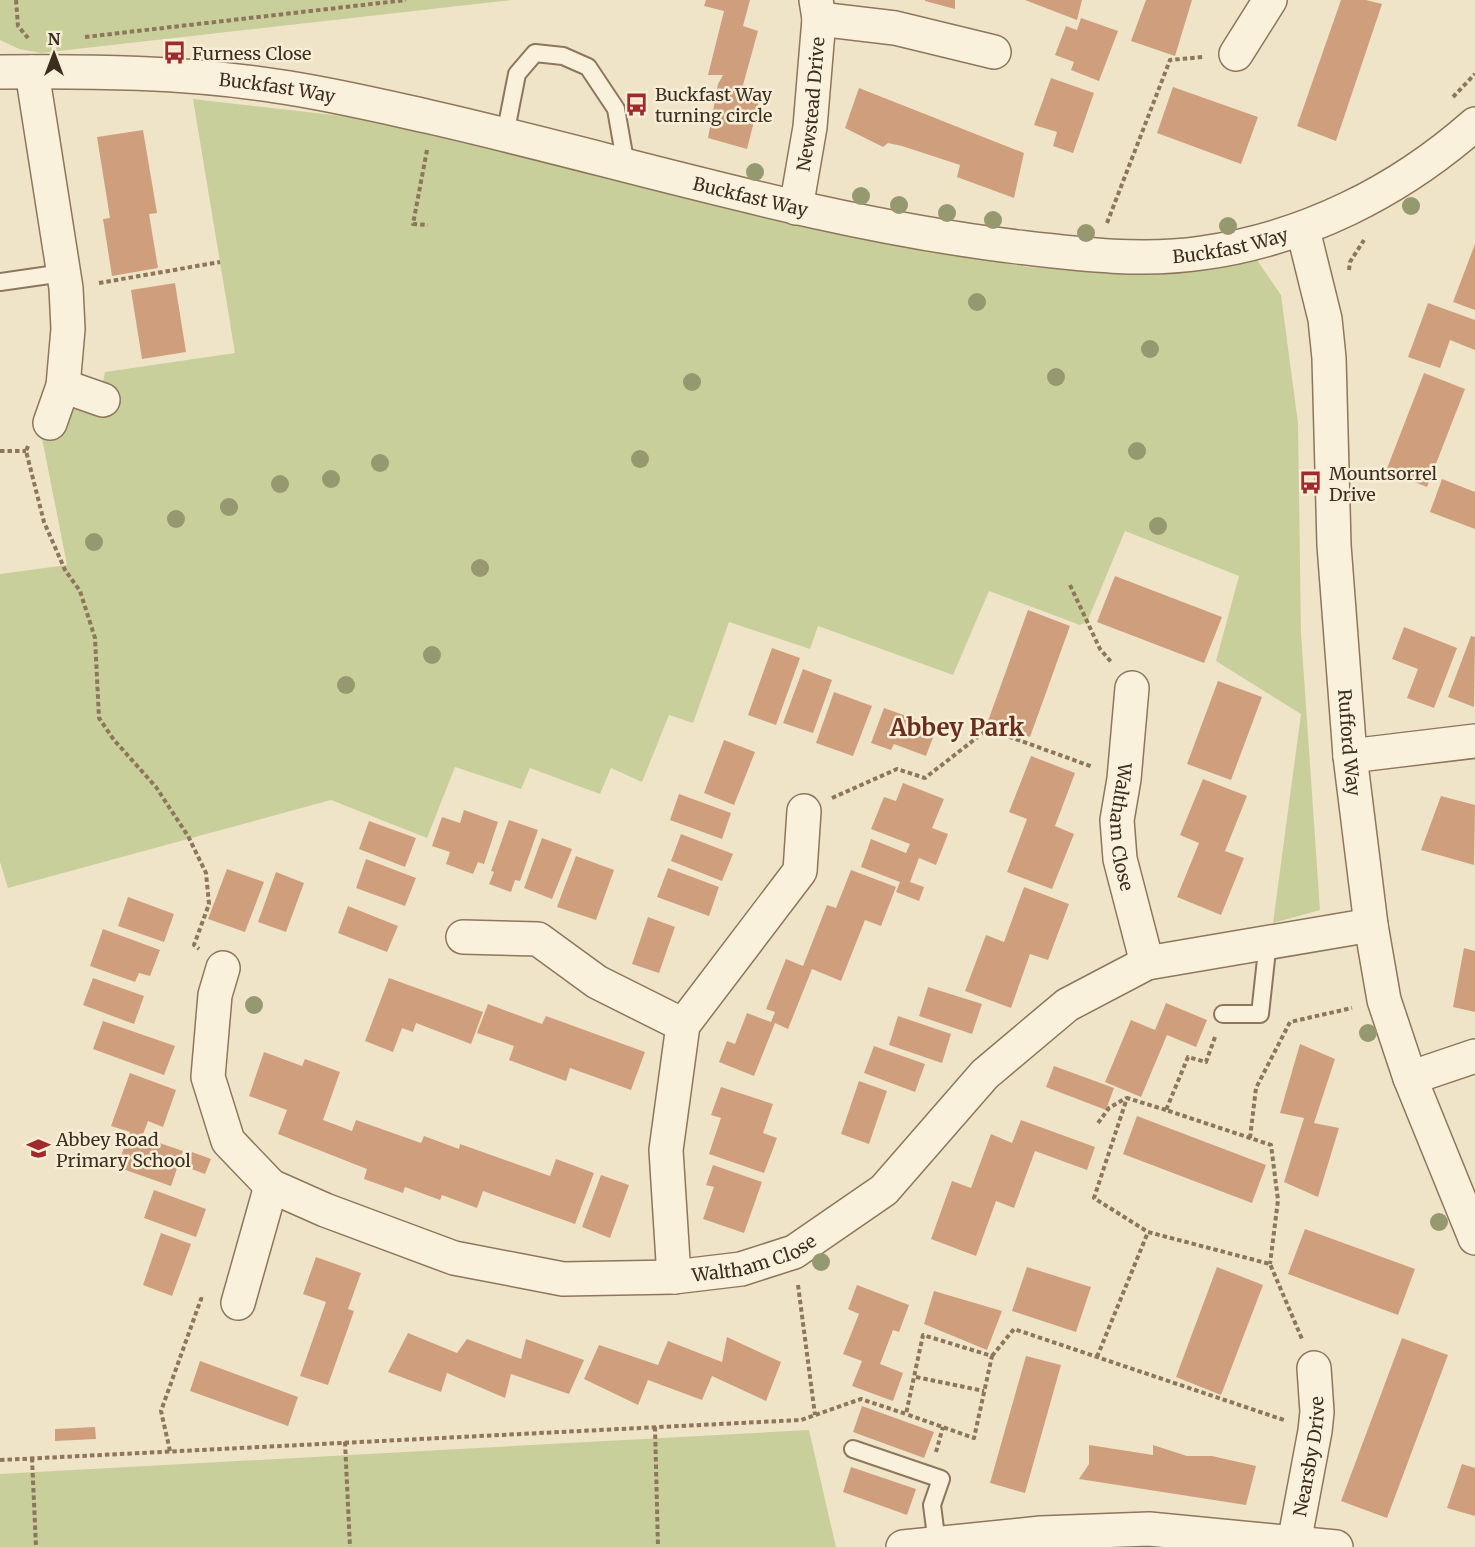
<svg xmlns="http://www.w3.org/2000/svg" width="1475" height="1547" viewBox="0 0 1475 1547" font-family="Merriweather,serif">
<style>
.green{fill:#c9cf9b}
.building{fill:#cf9f7d}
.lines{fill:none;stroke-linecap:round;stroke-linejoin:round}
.lane-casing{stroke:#8d765c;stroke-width:20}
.street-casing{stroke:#8d765c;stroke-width:36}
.path{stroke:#8d765c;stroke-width:4;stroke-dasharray:4.5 3;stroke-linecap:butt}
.lane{stroke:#faf1dc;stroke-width:16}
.street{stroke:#faf1dc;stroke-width:33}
.tree{fill:#96986f}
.labels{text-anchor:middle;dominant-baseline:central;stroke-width:5;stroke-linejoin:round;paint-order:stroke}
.poi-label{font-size:18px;fill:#3d2e20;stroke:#f7eed8;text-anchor:start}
.street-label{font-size:18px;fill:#3d2e20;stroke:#f7eed8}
.district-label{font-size:24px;font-weight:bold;fill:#6b2e1e;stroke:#f7eed8}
</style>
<rect width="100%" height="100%" fill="#f0e4c8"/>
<g class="green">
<path d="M 0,0 L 513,0 L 41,53 L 19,49 L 0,40 Z"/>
<path d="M 193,99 L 360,118 L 840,235 L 1027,267 L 1145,275 L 1257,260 L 1281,295 L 1298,423 L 1301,633 L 1320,910 L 1273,923 L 1301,714 L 1216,661 L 1239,576 L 1125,531 L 1087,622 L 1080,625 L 989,591 L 953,675 L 818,626 L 810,649 L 729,622 L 693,723 L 669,715 L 642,782 L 611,768 L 600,794 L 530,768 L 521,789 L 455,767 L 427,838 L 331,800 L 8,888 L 0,862 L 0,574 L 67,565 L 39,423 L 73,406 L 100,409 L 118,393 L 102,387 L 105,372 L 235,353 Z"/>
<path d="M 809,1430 L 836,1547 L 0,1547 L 0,1474 Z"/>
</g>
<g class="building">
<path d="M 706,0 L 750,0 L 743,26 L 758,31 L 743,85 L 762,90 L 747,149 L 708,138 L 718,84 L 723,75 L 708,75 L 724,11 L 704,6 Z"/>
<path d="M 925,0 L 955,0 L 955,9 L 925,1 Z"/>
<path d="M 1025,0 L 1082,0 L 1077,20 Z"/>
<path d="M 1146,0 L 1192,0 L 1175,56 L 1131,41 Z"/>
<path d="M 1341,0 L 1366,0 L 1382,4 L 1336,141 L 1297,126 Z"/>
<path d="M 1081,18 L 1118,31 L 1099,81 L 1071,70 L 1074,62 L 1055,55 L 1066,26 L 1077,30 Z"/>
<path d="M 1051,78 L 1094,93 L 1073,153 L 1053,146 L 1057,132 L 1034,125 Z"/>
<path d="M 1173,87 L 1258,117 L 1241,164 L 1157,133 Z"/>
<path d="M 859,88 L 1024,153 L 1014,198 L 957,177 L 960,165 L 902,146 L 888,143 L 883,147 L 845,128 Z"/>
<path d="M 143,130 L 157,213 L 149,214 L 158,268 L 112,276 L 103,219 L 110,218 L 97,137 Z"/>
<path d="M 1475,244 L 1475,310 L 1453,302 Z"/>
<path d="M 175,283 L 186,352 L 142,359 L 131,290 Z"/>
<path d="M 1428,303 L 1475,320 L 1475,350 L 1450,340 L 1440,368 L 1408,357 Z"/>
<path d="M 1424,373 L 1465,389 L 1427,487 L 1386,471 Z"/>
<path d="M 1442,479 L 1475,492 L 1475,529 L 1430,512 Z"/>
<path d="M 1115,576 L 1222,617 L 1204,663 L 1097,622 Z"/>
<path d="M 1028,610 L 1070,626 L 1030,737 L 988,721 Z"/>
<path d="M 1404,627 L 1457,648 L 1434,708 L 1407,698 L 1418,669 L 1392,659 Z"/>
<path d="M 1471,636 L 1475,637 L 1474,707 L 1448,697 Z"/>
<path d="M 772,648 L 800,658 L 776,725 L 748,715 Z"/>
<path d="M 803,669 L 832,680 L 813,733 L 783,723 Z"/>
<path d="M 1218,681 L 1262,697 L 1231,780 L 1187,764 Z"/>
<path d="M 834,692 L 872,706 L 853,756 L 816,743 Z"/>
<path d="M 884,708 L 937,727 L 926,756 L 894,744 L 891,750 L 871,743 Z"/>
<path d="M 724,740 L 755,752 L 734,805 L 704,793 Z"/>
<path d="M 1031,756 L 1075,773 L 1055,826 L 1074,834 L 1052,889 L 1007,872 L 1027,819 L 1009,812 Z"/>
<path d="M 1203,779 L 1247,796 L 1225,851 L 1244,858 L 1221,915 L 1177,897 L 1199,843 L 1180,835 Z"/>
<path d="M 903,783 L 944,799 L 932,828 L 948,834 L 936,865 L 919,858 L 910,882 L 924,887 L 919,901 L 896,892 L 900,882 L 861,867 L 871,839 L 906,853 L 910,844 L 871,829 L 884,797 L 896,801 Z"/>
<path d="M 679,794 L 731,813 L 722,839 L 670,820 Z"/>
<path d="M 1441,796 L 1475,805 L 1474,865 L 1421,850 Z"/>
<path d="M 464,810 L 498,822 L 484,864 L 478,862 L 473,874 L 446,864 L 450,852 L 432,846 L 442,817 L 460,823 Z"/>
<path d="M 509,820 L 538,830 L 520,881 L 515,880 L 511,892 L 489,884 L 494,872 L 491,871 Z"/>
<path d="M 369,821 L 416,838 L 405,867 L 359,849 Z"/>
<path d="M 681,834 L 733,854 L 722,881 L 671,861 Z"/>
<path d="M 542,838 L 572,849 L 552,899 L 524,888 Z"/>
<path d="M 576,856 L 614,870 L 596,920 L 557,907 Z"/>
<path d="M 366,859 L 416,878 L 405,906 L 356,888 Z"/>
<path d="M 668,868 L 719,887 L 709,916 L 657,897 Z"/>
<path d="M 227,869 L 264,882 L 245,932 L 208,919 Z"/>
<path d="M 851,870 L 896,887 L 881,926 L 865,920 L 841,981 L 812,969 L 788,1029 L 775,1023 L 754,1076 L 719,1062 L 727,1041 L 735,1044 L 747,1013 L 771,1022 L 775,1012 L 766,1009 L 786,959 L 803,966 L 827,905 L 836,908 Z"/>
<path d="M 276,872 L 304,883 L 286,932 L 258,922 Z"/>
<path d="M 1024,887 L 1069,904 L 1048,960 L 1030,954 L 1011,1008 L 965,991 L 986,935 L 1004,942 Z"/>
<path d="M 128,897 L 174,914 L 164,942 L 118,926 Z"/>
<path d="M 348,906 L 398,926 L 387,952 L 338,933 Z"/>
<path d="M 648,917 L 675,927 L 659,973 L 632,964 Z"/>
<path d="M 103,929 L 160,950 L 150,976 L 139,973 L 135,982 L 90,966 Z"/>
<path d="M 1464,948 L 1475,951 L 1475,1012 L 1453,1007 Z"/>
<path d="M 93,978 L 144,996 L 134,1024 L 83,1005 Z"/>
<path d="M 389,978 L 483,1012 L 471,1044 L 416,1023 L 413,1032 L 402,1028 L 393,1052 L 365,1041 Z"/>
<path d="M 928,987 L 982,1004 L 972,1034 L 919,1016 Z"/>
<path d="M 1166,1003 L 1207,1020 L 1196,1047 L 1167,1035 L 1141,1097 L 1105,1082 L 1131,1020 L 1155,1030 Z"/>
<path d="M 488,1004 L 542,1024 L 546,1016 L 645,1052 L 631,1090 L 570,1068 L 566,1081 L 509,1060 L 514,1046 L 477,1033 Z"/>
<path d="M 898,1016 L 951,1034 L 942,1063 L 889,1045 Z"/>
<path d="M 103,1021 L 175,1046 L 164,1075 L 93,1049 Z"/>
<path d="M 1300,1044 L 1335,1059 L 1314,1123 L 1339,1128 L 1318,1197 L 1284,1182 L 1304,1118 L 1280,1113 Z"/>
<path d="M 874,1046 L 925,1064 L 915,1092 L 864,1073 Z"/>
<path d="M 264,1052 L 302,1066 L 305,1059 L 340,1072 L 323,1120 L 352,1131 L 356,1120 L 421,1143 L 424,1136 L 459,1149 L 460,1144 L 550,1176 L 556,1159 L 594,1173 L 575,1224 L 483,1191 L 477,1208 L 442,1195 L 440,1200 L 405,1187 L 403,1193 L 364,1179 L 367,1169 L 278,1134 L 287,1110 L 249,1096 Z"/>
<path d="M 1054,1066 L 1114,1088 L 1106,1110 L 1046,1087 Z"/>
<path d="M 130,1073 L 176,1090 L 163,1127 L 148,1121 L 142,1137 L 183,1151 L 171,1186 L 117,1167 L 130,1132 L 111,1126 Z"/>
<path d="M 859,1081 L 887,1091 L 869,1144 L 841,1134 Z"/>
<path d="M 721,1087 L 773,1104 L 763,1133 L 777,1138 L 764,1173 L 709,1154 L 721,1118 L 711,1115 Z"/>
<path d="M 1137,1116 L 1266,1165 L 1252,1203 L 1123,1154 Z"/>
<path d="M 1021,1120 L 1095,1147 L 1087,1170 L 1035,1151 L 1014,1208 L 996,1201 L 976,1256 L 931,1239 L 952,1181 L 971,1188 L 991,1134 L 1012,1143 Z"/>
<path d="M 192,1152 L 211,1159 L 205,1174 L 186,1167 Z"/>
<path d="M 713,1165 L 762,1182 L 744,1233 L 703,1219 L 714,1187 L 706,1185 Z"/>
<path d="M 601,1175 L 629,1185 L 610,1238 L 582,1227 Z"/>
<path d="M 154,1190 L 206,1209 L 196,1237 L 144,1218 Z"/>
<path d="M 1305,1229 L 1415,1269 L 1398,1315 L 1288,1274 Z"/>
<path d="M 161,1233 L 191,1244 L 172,1296 L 143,1285 Z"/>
<path d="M 316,1257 L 361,1273 L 348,1309 L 354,1311 L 328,1385 L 300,1376 L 326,1302 L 303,1294 Z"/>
<path d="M 1027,1267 L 1091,1287 L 1076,1332 L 1012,1311 Z"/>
<path d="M 1217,1267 L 1263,1285 L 1221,1395 L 1176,1377 Z"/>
<path d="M 857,1285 L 909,1305 L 899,1332 L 893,1330 L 880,1364 L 903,1373 L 893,1401 L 852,1386 L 862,1361 L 843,1354 L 859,1314 L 848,1309 Z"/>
<path d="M 934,1291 L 1002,1311 L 987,1350 L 924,1324 Z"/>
<path d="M 408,1333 L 457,1353 L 467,1339 L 521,1359 L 526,1339 L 584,1360 L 569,1394 L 511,1374 L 505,1398 L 447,1373 L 441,1392 L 388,1372 Z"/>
<path d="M 727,1337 L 781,1362 L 766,1401 L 712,1376 L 702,1400 L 648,1380 L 638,1405 L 584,1379 L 599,1345 L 658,1365 L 668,1341 L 722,1362 Z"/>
<path d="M 1402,1338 L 1448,1355 L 1387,1518 L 1341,1501 Z"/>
<path d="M 1026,1356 L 1061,1365 L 1025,1493 L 990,1483 Z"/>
<path d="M 200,1361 L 298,1397 L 288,1426 L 190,1391 Z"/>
<path d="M 862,1406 L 934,1432 L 924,1458 L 853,1432 Z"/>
<path d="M 95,1427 L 96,1439 L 55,1441 L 55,1429 Z"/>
<path d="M 1089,1445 L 1153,1455 L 1153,1445 L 1187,1456 L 1212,1456 L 1256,1466 L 1246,1505 L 1079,1479 L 1089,1464 Z"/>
<path d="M 1462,1464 L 1475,1468 L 1475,1516 L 1447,1508 Z"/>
<path d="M 851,1467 L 916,1489 L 907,1515 L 843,1492 Z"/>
</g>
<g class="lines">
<defs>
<g id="lane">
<path d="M 505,135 L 517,74 L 535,53 L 563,56 L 588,67 L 616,109 L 626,166"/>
<path d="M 0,282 L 63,273"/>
<path d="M 1223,1014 L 1260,1014 L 1268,941"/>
<path d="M 853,1449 L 941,1479 L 932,1505 L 937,1544"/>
</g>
<g id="street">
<path d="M 819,19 L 895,28 L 994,52"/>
<path d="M 1236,54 L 1270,0"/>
<path id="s1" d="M 0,72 C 91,71 186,72 276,86 C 326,93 377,105 426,116 C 624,161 817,223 1018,247 C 1078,254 1142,262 1202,253 C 1304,239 1398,192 1475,124"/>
<path d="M 32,72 L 66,288 L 68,329 L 63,386 L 50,423"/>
<path id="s2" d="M 796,208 L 810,127 L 819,19 L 816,0"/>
<path id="s3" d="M 1303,230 L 1325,319 L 1329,358 L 1334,545 L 1350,756 L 1371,925 L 1384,1000 L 1410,1078 L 1475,1238"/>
<path d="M 63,386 L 103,400"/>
<path id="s4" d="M 1132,688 L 1124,779 L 1117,820 L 1120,859 L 1147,963"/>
<path d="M 1350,756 L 1475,741"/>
<path d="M 463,937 L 538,939 L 597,982 L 683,1025"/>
<path id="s5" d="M 223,968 L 215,995 L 208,1077 L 228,1141 L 271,1186 L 325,1210 L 454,1258 L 563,1279 L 674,1277 L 741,1269 L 794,1252 L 884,1190 L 985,1074 L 1067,1005 L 1147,963 L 1371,925"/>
<path d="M 1410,1078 L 1475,1056"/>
<path d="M 674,1277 L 666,1150 L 683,1025 L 800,871 L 804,811"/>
<path d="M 238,1303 L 271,1186"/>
<path id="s6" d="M 1294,1543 L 1315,1431 L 1317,1412 L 1314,1368"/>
<path d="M 903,1547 L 1041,1533 L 1149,1529 L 1336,1547"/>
</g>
</defs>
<use href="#lane" class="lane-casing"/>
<use href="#street" class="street-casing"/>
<g class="path">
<path d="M 16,0 L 18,26 L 28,38"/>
<path d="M 85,37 L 406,0"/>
<path d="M 1453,97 L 1475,74"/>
<path d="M 427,150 L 413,224 L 428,225"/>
<path d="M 1107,223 L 1170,60 L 1203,57"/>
<path d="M 1349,270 L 1350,262 L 1364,240"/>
<path d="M 99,283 L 220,262"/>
<path d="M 28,446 L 26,451 L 44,522 L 65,570 L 80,591 L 95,638 L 99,718 L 114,740 L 156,787 L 188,836 L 206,873 L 209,904 L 194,945 L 199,949"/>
<path d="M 0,451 L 26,451"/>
<path d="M 1070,585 L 1100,649 L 1112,663"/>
<path d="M 832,798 L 897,769 L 925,778 L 988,729 L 1093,767"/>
<path d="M 1215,1037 L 1206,1062 L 1188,1057 L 1166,1110 L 1271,1145 L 1278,1200 L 1270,1264"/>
<path d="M 1166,1110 L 1127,1098 L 1094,1198 L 1148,1232 L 1270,1264 L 1302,1339"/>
<path d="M 1098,1123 L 1109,1108 L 1126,1098"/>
<path d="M 1250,1138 L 1256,1088 L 1290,1022 L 1352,1008"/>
<path d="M 798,1285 L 815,1415"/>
<path d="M 992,1356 L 1014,1329 L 1284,1420"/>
<path d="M 1097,1357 L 1148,1232"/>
<path d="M 916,1377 L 984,1391"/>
<path d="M 655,1427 L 658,1547"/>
<path d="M 345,1442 L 350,1547"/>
<path d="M 170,1451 L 161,1411 L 201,1299 L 206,1300"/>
<path d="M 936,1452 L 943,1427"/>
<path d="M 32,1458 L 36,1547"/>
<path d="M 0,1460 L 801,1420 L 861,1399 L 906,1414 L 923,1335 L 992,1356 L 974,1438 L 906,1414"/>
</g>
<use href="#lane" class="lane"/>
<use href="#street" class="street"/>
</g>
<g class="tree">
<circle cx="755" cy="172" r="9"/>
<circle cx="861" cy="196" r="9"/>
<circle cx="899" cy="205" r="9"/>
<circle cx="1411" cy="206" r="9"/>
<circle cx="947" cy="213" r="9"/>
<circle cx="993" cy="220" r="9"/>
<circle cx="1228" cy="226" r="9"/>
<circle cx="1086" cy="233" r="9"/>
<circle cx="977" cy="302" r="9"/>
<circle cx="1150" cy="349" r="9"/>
<circle cx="1056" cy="377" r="9"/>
<circle cx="692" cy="382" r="9"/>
<circle cx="1137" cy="451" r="9"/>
<circle cx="640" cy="459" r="9"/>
<circle cx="380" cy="463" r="9"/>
<circle cx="331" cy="479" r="9"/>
<circle cx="280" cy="484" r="9"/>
<circle cx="229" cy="507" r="9"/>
<circle cx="176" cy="519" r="9"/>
<circle cx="1158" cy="526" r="9"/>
<circle cx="94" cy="542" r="9"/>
<circle cx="480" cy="568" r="9"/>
<circle cx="432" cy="655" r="9"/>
<circle cx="346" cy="685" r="9"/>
<circle cx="254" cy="1005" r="9"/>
<circle cx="1368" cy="1033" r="9"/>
<circle cx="1439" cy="1222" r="9"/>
<circle cx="821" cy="1262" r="9"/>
</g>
<defs>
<symbol id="bus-bare" viewBox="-9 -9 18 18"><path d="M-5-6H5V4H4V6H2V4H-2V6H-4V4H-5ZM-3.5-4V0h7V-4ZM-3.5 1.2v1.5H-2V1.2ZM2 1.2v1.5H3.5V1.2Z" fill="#9e2a2b" stroke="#f7eed8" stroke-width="2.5" paint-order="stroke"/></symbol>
<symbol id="school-bare" viewBox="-9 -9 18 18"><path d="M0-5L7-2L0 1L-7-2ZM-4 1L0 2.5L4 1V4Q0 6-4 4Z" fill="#9e2a2b" stroke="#f7eed8" stroke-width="2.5" paint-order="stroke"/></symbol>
</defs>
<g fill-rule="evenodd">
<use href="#bus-bare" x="158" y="36" width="33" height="33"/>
<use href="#bus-bare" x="620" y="88" width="33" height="33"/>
<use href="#bus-bare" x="1294" y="466" width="33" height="33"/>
<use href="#school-bare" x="22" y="1132" width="33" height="33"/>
</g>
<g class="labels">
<g class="poi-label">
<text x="192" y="53">Furness Close</text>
<text x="655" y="94">Buckfast Way<tspan x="655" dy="21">turning circle</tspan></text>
<text x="1329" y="473">Mountsorrel<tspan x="1329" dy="21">Drive</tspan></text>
<text x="56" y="1139">Abbey Road<tspan x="56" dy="21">Primary School</tspan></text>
</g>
<g class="street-label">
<text stroke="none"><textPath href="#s1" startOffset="278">Buckfast Way</textPath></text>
<text stroke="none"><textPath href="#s2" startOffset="105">Newstead Drive</textPath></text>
<text stroke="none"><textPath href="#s1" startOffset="764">Buckfast Way</textPath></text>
<text stroke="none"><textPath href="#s1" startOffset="1250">Buckfast Way</textPath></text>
<text stroke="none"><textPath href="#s3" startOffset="516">Rufford Way</textPath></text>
<text stroke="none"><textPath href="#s4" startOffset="140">Waltham Close</textPath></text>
<text stroke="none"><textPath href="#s5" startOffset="741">Waltham Close</textPath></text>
<text stroke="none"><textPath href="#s6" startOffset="88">Nearsby Drive</textPath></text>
</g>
<g class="district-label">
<text x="957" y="727">Abbey Park</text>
</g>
</g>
<g transform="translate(54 54)" stroke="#f7eed8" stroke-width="4.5" paint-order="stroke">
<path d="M0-4.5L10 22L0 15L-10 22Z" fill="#3d2e20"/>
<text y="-9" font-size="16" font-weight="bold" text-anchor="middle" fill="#3d2e20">N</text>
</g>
</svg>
